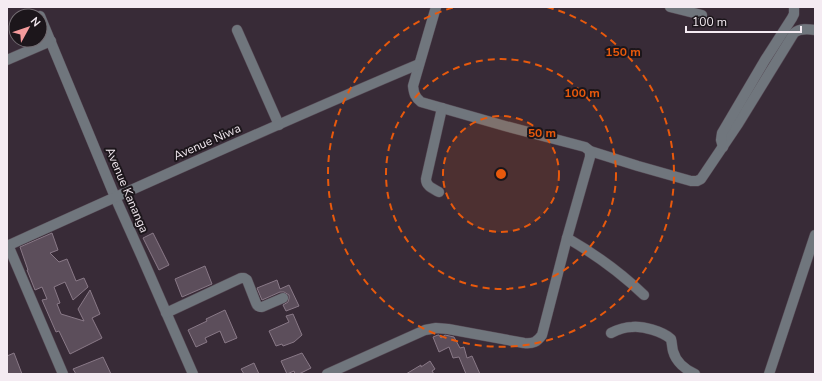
<svg xmlns="http://www.w3.org/2000/svg" width="822" height="381" viewBox="0 0 822 381" font-family="'Nunito Sans',sans-serif">
<style>
.building{fill:#5c4e5b;stroke:#897987}
.lines{fill:none;stroke-linecap:round;stroke-linejoin:round}
.minor-casing{stroke:#564a55;stroke-width:11}
.minor{stroke:#70767d;stroke-width:10}
.ring{fill:none;stroke:#e8590c;stroke-width:2;stroke-dasharray:7 5}
.labels{text-anchor:middle;dominant-baseline:central;stroke-width:4;stroke-linejoin:round;paint-order:stroke}
.street-label{font-size:12px;fill:#f4ebf2;stroke:#1c161b}
.centre{fill:#e8590c;stroke:#1c161b;stroke-width:2}
.ring-label{font-size:12px;text-anchor:middle;font-weight:bold;fill:#e8590c;stroke:#1c161b;stroke-width:4;stroke-linejoin:round;paint-order:stroke}
</style>
<rect width="100%" height="100%" fill="#382b37"/>
<g class="building">
<path d="M 52,233 L 58,250 L 50,253 L 59,262 L 67,259 L 76,281 L 84,278 L 88,287 L 73,300 L 65,282 L 54,287 L 60,303 L 57,304 L 61,314 L 84,321 L 78,309 L 90,290 L 100,314 L 92,318 L 102,338 L 70,354 L 59,331 L 56,332 L 42,300 L 47,299 L 42,287 L 35,290 L 27,270 L 28,270 L 20,247 Z"/>
<path d="M 153,233 L 169,265 L 159,270 L 143,238 Z"/>
<path d="M 205,266 L 212,284 L 182,297 L 175,279 Z"/>
<path d="M 277,280 L 280,289 L 289,285 L 299,306 L 286,311 L 283,305 L 288,302 L 289,298 L 289,295 L 284,292 L 280,292 L 262,300 L 257,288 Z"/>
<path d="M 225,310 L 237,338 L 225,343 L 220,331 L 205,338 L 207,342 L 196,347 L 188,330 L 207,321 L 206,319 Z"/>
<path d="M 293,314 L 302,335 L 294,342 L 283,346 L 282,344 L 276,346 L 269,331 L 289,322 L 286,316 Z"/>
<path d="M 438,335 L 439,335 L 441,338 L 445,335 L 454,337 L 460,348 L 464,347 L 467,358 L 472,356 L 480,374 L 466,374 L 459,357 L 453,358 L 449,347 L 439,352 L 433,337 Z"/>
<path d="M 14,353 L 22,374 L 7,374 L 7,356 Z"/>
<path d="M 302,353 L 311,368 L 299,374 L 295,374 L 294,371 L 287,374 L 281,361 Z"/>
<path d="M 103,357 L 111,374 L 76,374 L 73,369 Z"/>
<path d="M 430,361 L 435,369 L 432,371 L 434,374 L 406,374 L 421,365 L 421,367 Z"/>
<path d="M 254,363 L 259,374 L 244,374 L 241,369 Z"/>
</g>
<g class="lines">
<defs>
<g id="minor">
<path d="M 436,7 L 413,86 C 414,94 415,97 421,102 L 505,126 L 585,147 L 590,151 L 638,166 L 691,181 L 697,181 L 701,179 L 738,124 L 794,33 C 800,28 808,29 815,30"/>
<path d="M 670,7 L 702,15"/>
<path d="M 40,16 L 115,197 L 141,255 L 193,374"/>
<path d="M 237,30 L 279,125"/>
<path d="M 7,60 L 51,41"/>
<path d="M 723,147 L 721,140 L 722,133 L 765,60 L 792,18 L 794,14 L 794,7"/>
<path d="M 439,192 C 432,188 426,186 426,179 L 442,108"/>
<path d="M 567,238 C 595,254 621,273 644,295"/>
<path d="M 8,245 L 63,374"/>
<path d="M 7,246 C 144,184 281,122 419,64"/>
<path d="M 166,313 L 241,278 L 244,278 L 247,280 L 256,303 C 257,306 258,307 262,307 L 283,298"/>
<path d="M 611,333 C 617,330 625,327 632,327 C 643,326 662,331 671,339 C 672,343 672,347 673,351 C 676,362 686,370 695,374"/>
<path d="M 327,374 L 425,330 L 436,328 L 448,329 L 524,343 C 533,344 537,342 542,335 L 567,238 L 590,157 L 590,151"/>
<path d="M 769,374 L 815,235"/>
</g>
</defs>
<use href="#minor" class="minor-casing"/>
<use href="#minor" class="minor"/>
</g>
<circle cx="501" cy="174" r="58" fill="#e8590c" fill-opacity=".12"/>
<g class="ring">
<circle cx="501" cy="174" r="58"/>
<circle cx="501" cy="174" r="115"/>
<path d="M547 7A173 173 0 1 1 455 7"/>
</g>
<g class="labels">
<g class="street-label">
<text transform="translate(207 142) rotate(-24)">Avenue Niwa</text>
<text transform="translate(127 190) rotate(67)">Avenue Kananga</text>
</g>
</g>
<circle cx="501" cy="174" r="6" class="centre"/>
<g class="ring-label">
<text x="623" y="56">150 m</text>
<text x="582" y="97">100 m</text>
<text x="542" y="137">50 m</text>
</g>
<rect width="822" height="381" fill="none" stroke="#f4ebf2" stroke-width="16"/>
<g transform="translate(28 28) rotate(50)"><circle r="19" fill="#1c161b" stroke="#726b71"/>
<path d="M0-3L7 15L0 10L-7 15Z" fill="#f59b9c"/>
<text y="-6" font-size="11" font-weight="bold" text-anchor="middle" fill="#f4ebf2">N</text>
</g>
<path d="M686 26v6h115v-6" fill="none" stroke="#f4ebf2" stroke-width="2"/>
<text x="692" y="26" font-size="12" fill="#f4ebf2" stroke="#1c161b" stroke-width="3" paint-order="stroke">100 m</text>
</svg>
